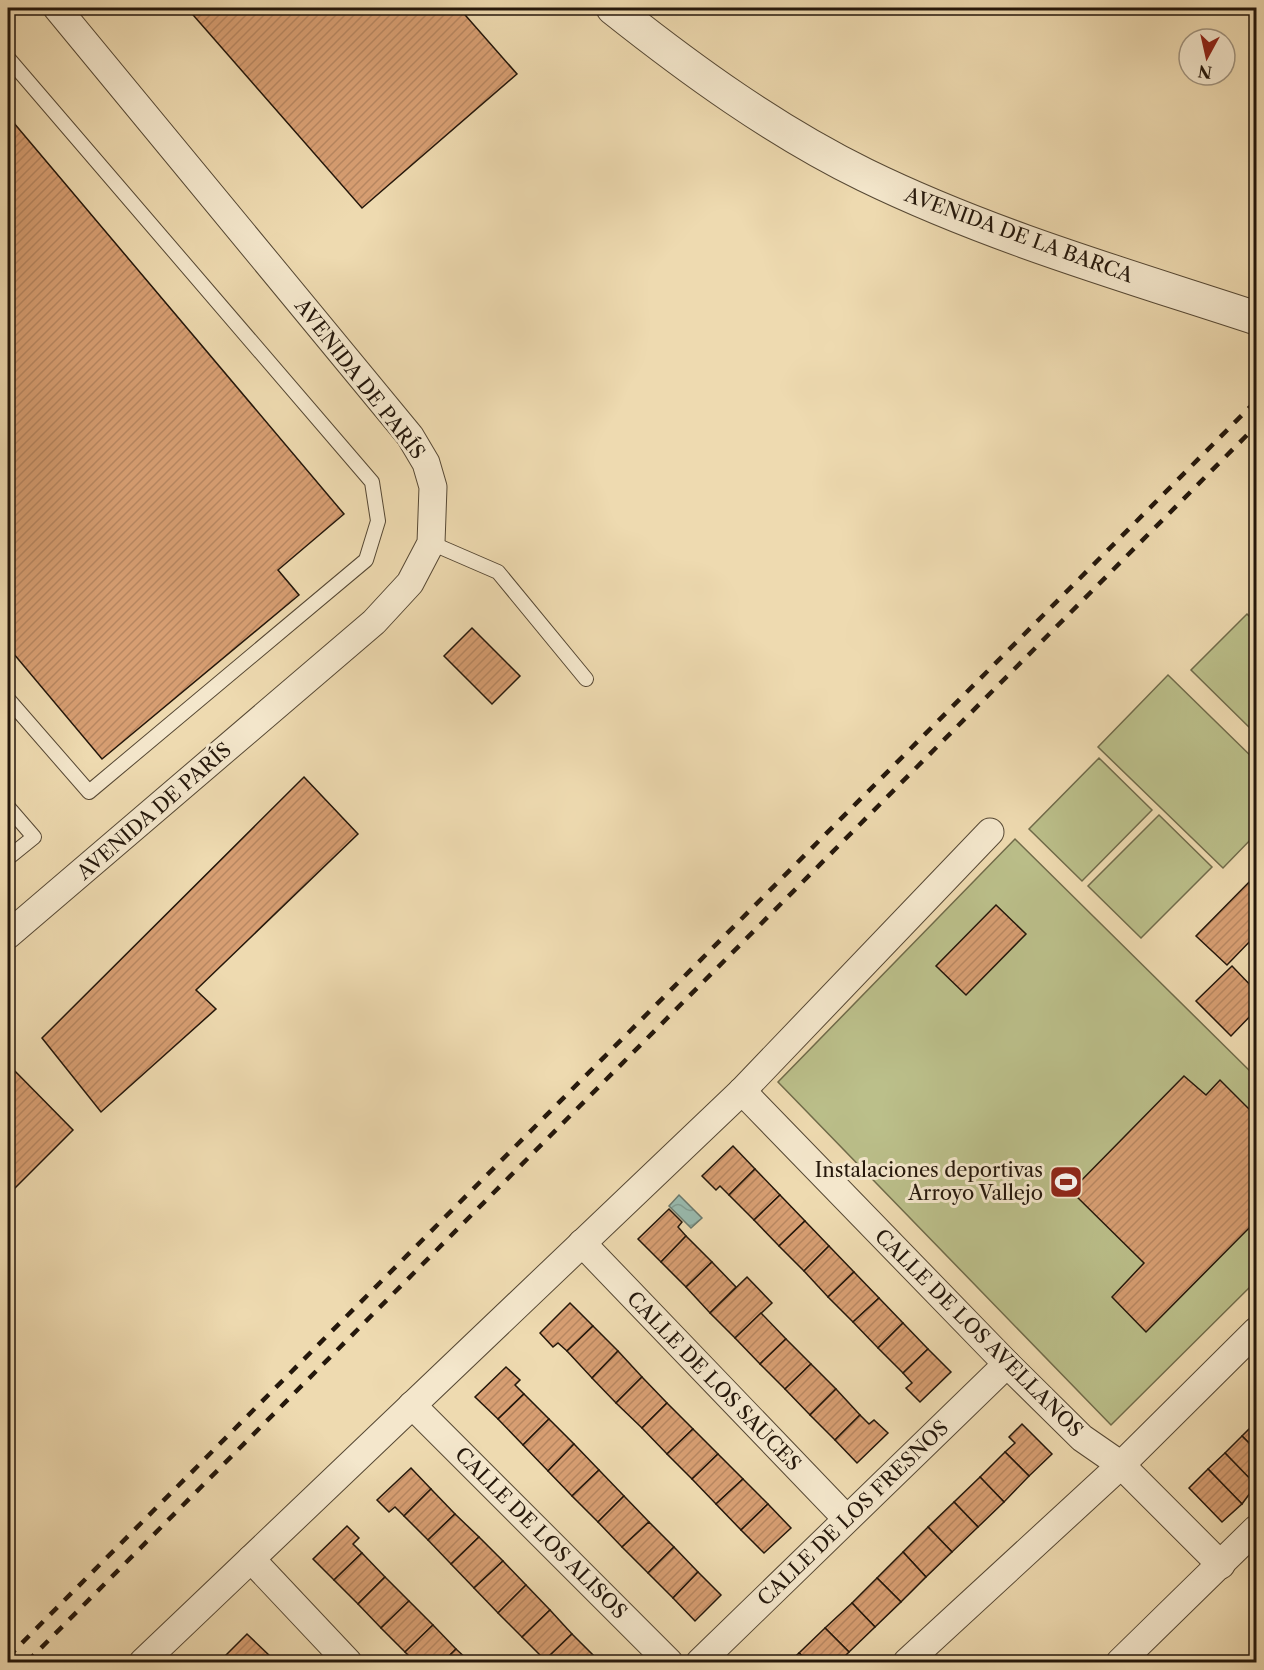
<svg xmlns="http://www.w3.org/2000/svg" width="1264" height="1670" viewBox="0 0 1264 1670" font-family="'Libre Caslon Text',serif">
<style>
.pitch{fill:#bbbf8a;stroke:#706b4a;stroke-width:1.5}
.water{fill:url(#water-waves);stroke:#6a796d;stroke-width:1.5}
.building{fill:url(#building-hatch);stroke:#24170b;stroke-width:1.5}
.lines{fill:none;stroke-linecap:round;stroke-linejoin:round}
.service-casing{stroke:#564834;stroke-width:16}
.minor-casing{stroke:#564834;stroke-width:29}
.tertiary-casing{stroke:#564834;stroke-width:35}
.service{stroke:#f4e7cc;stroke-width:14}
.minor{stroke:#f4e7cc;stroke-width:27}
.tertiary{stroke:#f4e7cc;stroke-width:33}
.rail{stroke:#24170b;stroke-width:4.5;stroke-dasharray:10 10;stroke-linecap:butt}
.labels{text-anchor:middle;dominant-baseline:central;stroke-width:6;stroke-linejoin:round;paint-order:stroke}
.street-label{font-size:20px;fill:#24170b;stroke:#f4e7cc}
.poi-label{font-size:20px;fill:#24170b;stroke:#f4e7cc;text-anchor:end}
</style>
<defs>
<pattern id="water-waves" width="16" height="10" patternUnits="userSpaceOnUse" patternTransform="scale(1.5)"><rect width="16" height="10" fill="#99baae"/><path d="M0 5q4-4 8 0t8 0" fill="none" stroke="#849f94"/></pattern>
<pattern id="building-hatch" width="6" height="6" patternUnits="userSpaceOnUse" patternTransform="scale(1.5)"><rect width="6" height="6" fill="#d79e72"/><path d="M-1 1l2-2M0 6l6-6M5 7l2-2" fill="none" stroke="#b88761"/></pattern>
</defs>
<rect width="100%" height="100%" fill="#eedab0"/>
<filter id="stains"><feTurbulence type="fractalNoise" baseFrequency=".00333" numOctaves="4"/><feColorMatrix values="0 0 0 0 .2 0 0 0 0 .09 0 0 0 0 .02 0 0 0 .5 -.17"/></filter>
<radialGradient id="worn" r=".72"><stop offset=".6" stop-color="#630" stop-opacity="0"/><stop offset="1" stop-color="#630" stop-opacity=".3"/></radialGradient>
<g class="pitch">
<path d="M 1247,614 L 1256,623 L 1256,734 L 1191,670 Z"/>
<path d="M 1168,675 L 1256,761 L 1256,834 L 1223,868 L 1098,747 Z"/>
<path d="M 1099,758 L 1152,810 L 1082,881 L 1029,829 Z"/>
<path d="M 1159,815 L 1212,867 L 1141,938 L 1088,886 Z"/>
<path d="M 1015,839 L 1256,1077 L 1256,1281 L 1111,1425 L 778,1082 Z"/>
</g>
<path class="water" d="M 679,1195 L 702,1218 L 691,1228 L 669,1206 Z"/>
<g class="building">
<path d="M 187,8 L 459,8 L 517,74 L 362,208 Z"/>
<path d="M 8,116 L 344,514 L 278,570 L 299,595 L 102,759 L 8,647 Z"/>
<path d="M 472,628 L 520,676 L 492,704 L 444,656 Z"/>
<path d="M 304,777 L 358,834 L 196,990 L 216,1009 L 101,1112 L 42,1038 Z"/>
<path d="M 1256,875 L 1256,935 L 1227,965 L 1196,936 Z"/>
<path d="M 996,905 L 1026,934 L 966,995 L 936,966 Z"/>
<path d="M 1232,966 L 1256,991 L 1256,1010 L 1231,1036 L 1196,1001 Z"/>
<path d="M 8,1064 L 73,1130 L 8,1195 Z"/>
<path d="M 1184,1076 L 1206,1095 L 1220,1080 L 1256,1116 L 1256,1221 L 1146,1332 L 1112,1297 L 1144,1263 L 1071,1191 Z"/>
<path d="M 733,1146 L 755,1169 L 729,1195 L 720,1186 L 716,1190 L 702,1176 Z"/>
<path d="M 755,1169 L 780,1195 L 754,1220 L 729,1195 Z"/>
<path d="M 780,1195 L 805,1221 L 779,1246 L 754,1220 Z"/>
<path d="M 669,1209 L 682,1222 L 678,1227 L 686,1236 L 661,1262 L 638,1239 Z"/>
<path d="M 805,1221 L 829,1246 L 804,1271 L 779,1246 Z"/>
<path d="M 686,1236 L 712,1262 L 686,1287 L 661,1262 Z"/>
<path d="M 829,1246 L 854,1272 L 828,1297 L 804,1271 Z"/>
<path d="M 712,1262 L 736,1287 L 710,1313 L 686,1287 Z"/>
<path d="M 854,1272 L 879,1298 L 853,1322 L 828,1297 Z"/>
<path d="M 747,1277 L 772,1303 L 735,1338 L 710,1313 Z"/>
<path d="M 879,1298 L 903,1323 L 878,1348 L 853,1322 Z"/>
<path d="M 570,1303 L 593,1326 L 567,1351 L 558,1343 L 553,1347 L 540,1333 Z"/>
<path d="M 761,1313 L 786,1339 L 760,1364 L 735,1338 Z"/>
<path d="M 903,1323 L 928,1349 L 903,1373 L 878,1348 Z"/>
<path d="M 593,1326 L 618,1351 L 592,1378 L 567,1351 Z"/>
<path d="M 786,1339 L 811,1364 L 785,1389 L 760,1364 Z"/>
<path d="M 928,1349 L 951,1372 L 920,1402 L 906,1388 L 912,1383 L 903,1373 Z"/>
<path d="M 618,1351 L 642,1377 L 616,1403 L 592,1378 Z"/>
<path d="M 811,1364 L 836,1389 L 810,1415 L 785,1389 Z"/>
<path d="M 506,1367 L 520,1380 L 515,1385 L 524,1394 L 498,1419 L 475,1397 Z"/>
<path d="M 642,1377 L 667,1403 L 642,1428 L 616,1403 Z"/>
<path d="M 836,1389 L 860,1415 L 835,1440 L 810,1415 Z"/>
<path d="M 524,1394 L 549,1419 L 523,1445 L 498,1419 Z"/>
<path d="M 667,1403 L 693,1429 L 667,1454 L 642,1428 Z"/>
<path d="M 860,1415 L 869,1424 L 874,1420 L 888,1433 L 857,1463 L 835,1440 Z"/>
<path d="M 549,1419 L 574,1444 L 548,1471 L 523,1445 Z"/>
<path d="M 1256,1422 L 1256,1450 L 1242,1436 Z"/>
<path d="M 1022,1424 L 1052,1454 L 1029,1476 L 1005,1452 L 1015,1443 L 1009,1437 Z"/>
<path d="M 693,1429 L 718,1454 L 692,1479 L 667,1454 Z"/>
<path d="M 1242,1436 L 1256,1450 L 1256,1485 L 1225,1453 Z"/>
<path d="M 574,1444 L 599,1470 L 572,1496 L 548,1471 Z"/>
<path d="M 1005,1452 L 1029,1476 L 1004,1502 L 980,1477 Z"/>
<path d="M 1225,1453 L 1256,1485 L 1242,1504 L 1208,1469 Z"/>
<path d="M 718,1454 L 743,1479 L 716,1504 L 692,1479 Z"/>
<path d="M 411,1468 L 431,1489 L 404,1516 L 395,1507 L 389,1512 L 377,1500 Z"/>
<path d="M 1208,1469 L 1242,1504 L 1222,1522 L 1189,1488 Z"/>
<path d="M 599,1470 L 624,1496 L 598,1522 L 572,1496 Z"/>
<path d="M 980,1477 L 1004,1502 L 978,1527 L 954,1502 Z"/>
<path d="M 743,1479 L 768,1504 L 741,1530 L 716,1504 Z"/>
<path d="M 431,1489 L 455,1514 L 428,1540 L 404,1516 Z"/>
<path d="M 624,1496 L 649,1522 L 622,1547 L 598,1522 Z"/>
<path d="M 954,1502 L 978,1527 L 952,1552 L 928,1527 Z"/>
<path d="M 768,1504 L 791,1528 L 764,1553 L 741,1530 Z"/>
<path d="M 455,1514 L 479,1537 L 451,1564 L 428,1540 Z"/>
<path d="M 649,1522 L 674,1547 L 648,1573 L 622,1547 Z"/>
<path d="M 347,1526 L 359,1538 L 353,1544 L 362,1553 L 334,1580 L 313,1559 Z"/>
<path d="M 928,1527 L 952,1552 L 926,1577 L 903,1552 Z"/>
<path d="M 479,1537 L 503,1561 L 474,1588 L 451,1564 Z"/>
<path d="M 674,1547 L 698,1572 L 673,1598 L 648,1573 Z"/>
<path d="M 903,1552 L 926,1577 L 901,1602 L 877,1578 Z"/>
<path d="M 362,1553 L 385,1577 L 358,1604 L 334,1580 Z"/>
<path d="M 503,1561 L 526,1585 L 498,1613 L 474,1588 Z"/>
<path d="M 698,1572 L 721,1595 L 695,1621 L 673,1598 Z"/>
<path d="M 385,1577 L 409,1601 L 381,1628 L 358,1604 Z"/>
<path d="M 877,1578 L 901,1602 L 875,1627 L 852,1603 Z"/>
<path d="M 526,1585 L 550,1610 L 522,1637 L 498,1613 Z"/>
<path d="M 409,1601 L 433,1625 L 405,1652 L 381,1628 Z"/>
<path d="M 852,1603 L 875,1627 L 849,1652 L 825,1628 Z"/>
<path d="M 550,1610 L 572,1634 L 545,1660 L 522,1637 Z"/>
<path d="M 433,1625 L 456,1649 L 443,1662 L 415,1662 L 405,1652 Z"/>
<path d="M 825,1628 L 849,1652 L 839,1662 L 809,1662 L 799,1653 Z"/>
<path d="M 247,1634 L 272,1658 L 267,1662 L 222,1662 L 220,1661 Z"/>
<path d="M 572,1634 L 596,1658 L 591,1662 L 547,1662 L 545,1660 Z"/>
<path d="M 456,1649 L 470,1662 L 443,1662 Z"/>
<path d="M 799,1653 L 809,1662 L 789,1662 Z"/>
</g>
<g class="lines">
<defs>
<g id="service">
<path d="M 8,58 L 372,482 L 378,521 L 366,560 L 89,792 L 8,699"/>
<path d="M 431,543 L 498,572 L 586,679"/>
<path d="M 8,807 L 34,837 L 8,858"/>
</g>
<g id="minor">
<path d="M 8,935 L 374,622 L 410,583 L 431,543 L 433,487 L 426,463 L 410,436 L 57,8"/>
<path d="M 742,1091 L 1007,1364 L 1082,1438 L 1121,1465 L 1221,1565"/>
<path d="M 582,1243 L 846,1518"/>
<path d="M 412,1405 L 669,1662"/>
<path d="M 251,1559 L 348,1662"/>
<path d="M 143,1662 L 742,1091 L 990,832"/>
<path d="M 700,1662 L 1007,1364"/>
<path d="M 907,1662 L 1121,1465 L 1256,1331"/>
<path d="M 1120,1662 L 1256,1529"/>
</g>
<path id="tertiary" d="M 613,8 C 691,70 775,131 865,175 C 990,236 1125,275 1256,318"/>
</defs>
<use href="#service" class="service-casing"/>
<use href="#minor" class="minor-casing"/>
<use href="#tertiary" class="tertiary-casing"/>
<use href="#service" class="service"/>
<use href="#minor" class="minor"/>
<use href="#tertiary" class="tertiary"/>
<g class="rail">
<path d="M 8,1657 L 1256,401"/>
<path d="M 27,1662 L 1256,426"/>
</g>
</g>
<defs>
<symbol id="stadium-square" viewBox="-11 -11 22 22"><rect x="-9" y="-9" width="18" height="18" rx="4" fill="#8f2418" stroke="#f4e7cc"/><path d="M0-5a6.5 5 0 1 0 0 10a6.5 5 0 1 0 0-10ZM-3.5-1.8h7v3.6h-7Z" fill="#fff"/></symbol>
</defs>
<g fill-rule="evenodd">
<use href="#stadium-square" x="1047" y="1163" width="38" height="38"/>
</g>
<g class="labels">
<g class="street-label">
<text transform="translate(1019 235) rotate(20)">AVENIDA DE LA BARCA</text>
<text transform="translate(360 379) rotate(52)">AVENIDA DE PARÍS</text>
<text transform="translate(154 811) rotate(-41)">AVENIDA DE PARÍS</text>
<text transform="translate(979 1333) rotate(45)">CALLE DE LOS AVELLANOS</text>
<text transform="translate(714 1381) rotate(46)">CALLE DE LOS SAUCES</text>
<text transform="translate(853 1513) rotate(-44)">CALLE DE LOS FRESNOS</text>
<text transform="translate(541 1533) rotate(45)">CALLE DE LOS ALISOS</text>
</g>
<g class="poi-label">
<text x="1043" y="1170">Instalaciones deportivas<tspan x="1043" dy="23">Arroyo Vallejo</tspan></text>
</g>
</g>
<rect width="1264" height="1670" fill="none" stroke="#eedab0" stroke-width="30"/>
<rect x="9" y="9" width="1246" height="1652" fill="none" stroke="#24170b" stroke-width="3"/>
<rect x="15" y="15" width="1234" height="1640" fill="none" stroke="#24170b" stroke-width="1.5"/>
<g transform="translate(1207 57) rotate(188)"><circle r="28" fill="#f4e7cc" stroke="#a1947f" stroke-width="1.5"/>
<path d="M0-4.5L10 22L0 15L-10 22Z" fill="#8f2418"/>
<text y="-9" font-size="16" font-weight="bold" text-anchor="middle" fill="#24170b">N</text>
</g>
<rect width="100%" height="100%" filter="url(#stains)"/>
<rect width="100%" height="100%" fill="url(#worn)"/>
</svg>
